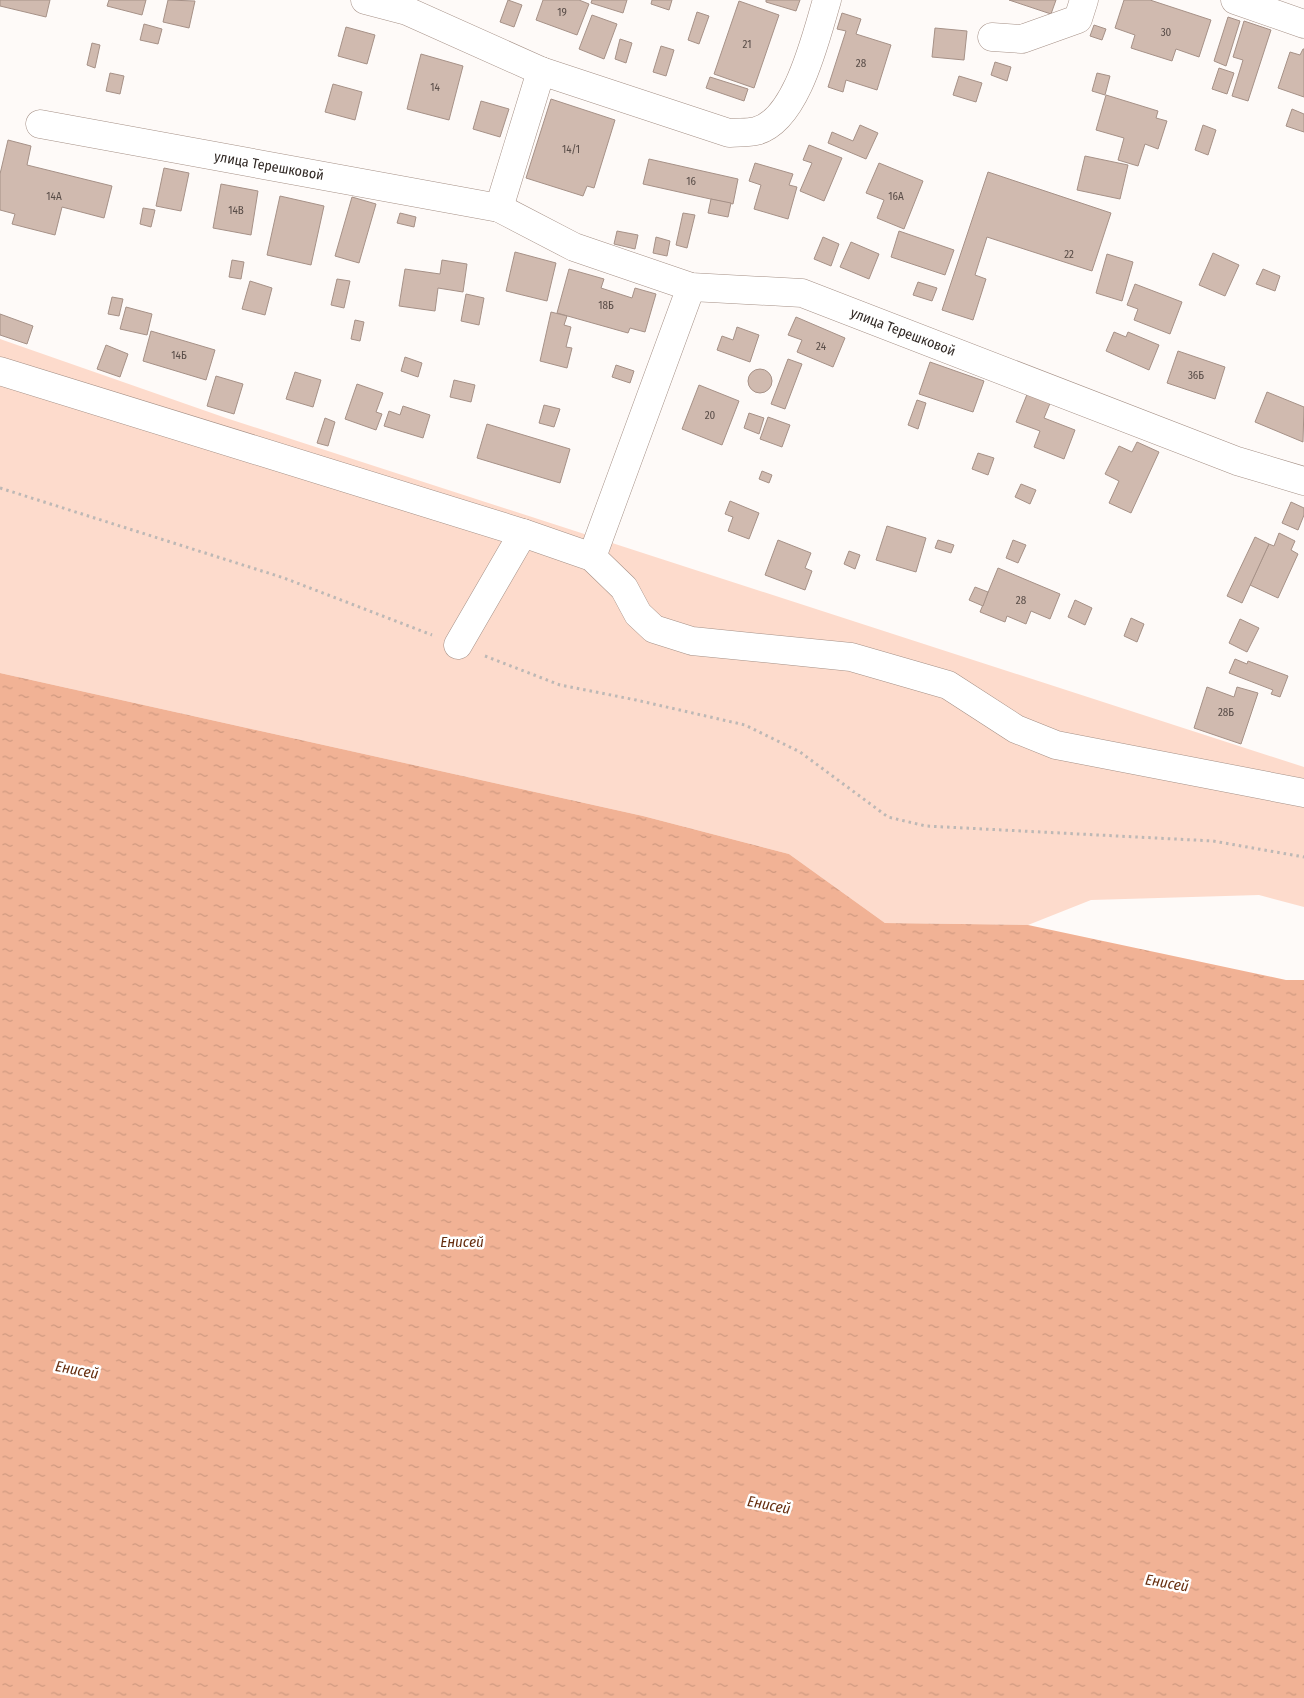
<svg xmlns="http://www.w3.org/2000/svg" width="1304" height="1698" viewBox="0 0 1304 1698" font-family="'Fira Sans Condensed',sans-serif">
<style>
.grass{fill:#fddbcc}
.water{fill:url(#water-ripples)}
.building{fill:#d0baaf;stroke:#a69187}
.lines{fill:none;stroke-linecap:round;stroke-linejoin:round}
.minor-casing{stroke:#a59086;stroke-width:29}
.path{stroke:#bdb8b5;stroke-width:3;stroke-dasharray:2.5 4;stroke-linecap:butt}
.minor{stroke:#fff;stroke-width:28}
.labels{text-anchor:middle;dominant-baseline:central;stroke-width:5;stroke-linejoin:round;paint-order:stroke}
.number-label{font-size:11px;fill:#594d48}
.street-label{font-size:14px;fill:#312925;stroke:#fff}
.water-label{font-size:15px;font-style:italic;fill:#662e0f;stroke:#fff}
</style>
<defs>
<pattern id="water-ripples" width="26" height="14" patternUnits="userSpaceOnUse" patternTransform="scale(1.25)"><rect width="26" height="14" fill="#f1b295"/><path d="M2 4q2-2 4 0t4 0M15 11q2-2 4 0t4 0" fill="none" stroke="#cf9980"/></pattern>
</defs>
<rect width="100%" height="100%" fill="#fefaf8"/>
<path class="grass" d="M 0,339 L 226,418 L 1304,767 L 1304,907 L 1259,895 L 1091,900 L 1028,925 L 885,923 L 789,854 L 643,816 L 0,673 Z"/>
<path class="water" d="M 0,673 L 643,816 L 789,854 L 885,923 L 1028,925 L 1286,980 L 1304,980 L 1304,1698 L 0,1698 Z"/>
<g class="building">
<path d="M 0,0 L 50,0 L 46,17 L 0,6 Z"/>
<path d="M 109,0 L 146,0 L 142,15 L 107,6 Z"/>
<path d="M 168,0 L 195,1 L 189,28 L 163,22 Z"/>
<path d="M 508,0 L 522,5 L 514,27 L 500,22 Z"/>
<path d="M 543,0 L 579,0 L 589,4 L 577,35 L 536,20 Z"/>
<path d="M 592,0 L 627,0 L 623,13 L 591,3 Z"/>
<path d="M 652,0 L 672,0 L 669,10 L 651,4 Z"/>
<path d="M 766,0 L 800,0 L 796,11 L 766,2 Z"/>
<path d="M 1009,0 L 1056,0 L 1051,14 Z"/>
<path d="M 1124,0 L 1150,0 L 1211,20 L 1199,57 L 1176,49 L 1172,61 L 1131,48 L 1135,35 L 1115,28 Z"/>
<path d="M 739,1 L 779,15 L 754,88 L 714,74 Z"/>
<path d="M 697,12 L 709,16 L 699,44 L 688,40 Z"/>
<path d="M 842,13 L 861,19 L 856,34 L 891,45 L 877,90 L 846,80 L 843,92 L 828,87 L 846,31 L 837,29 Z"/>
<path d="M 592,15 L 617,24 L 604,59 L 579,49 Z"/>
<path d="M 1228,17 L 1240,21 L 1226,66 L 1214,61 Z"/>
<path d="M 1244,21 L 1271,30 L 1248,101 L 1232,96 L 1243,60 L 1233,57 Z"/>
<path d="M 144,24 L 162,29 L 158,44 L 140,40 Z"/>
<path d="M 1094,25 L 1106,29 L 1102,40 L 1090,36 Z"/>
<path d="M 346,27 L 375,35 L 367,64 L 338,56 Z"/>
<path d="M 935,28 L 967,31 L 964,60 L 932,57 Z"/>
<path d="M 620,39 L 632,43 L 626,63 L 615,59 Z"/>
<path d="M 92,43 L 100,45 L 95,68 L 87,65 Z"/>
<path d="M 661,46 L 674,50 L 666,76 L 653,72 Z"/>
<path d="M 1303,49 L 1304,49 L 1304,97 L 1278,88 L 1290,52 L 1300,55 Z"/>
<path d="M 421,54 L 463,66 L 449,120 L 407,109 Z"/>
<path d="M 995,62 L 1011,67 L 1007,81 L 991,75 Z"/>
<path d="M 1219,68 L 1234,73 L 1227,94 L 1212,89 Z"/>
<path d="M 110,73 L 124,76 L 120,94 L 106,91 Z"/>
<path d="M 1097,73 L 1110,76 L 1105,95 L 1092,91 Z"/>
<path d="M 959,76 L 982,83 L 976,102 L 953,95 Z"/>
<path d="M 710,77 L 748,89 L 744,101 L 706,88 Z"/>
<path d="M 333,84 L 362,92 L 355,120 L 325,112 Z"/>
<path d="M 1106,95 L 1158,111 L 1156,118 L 1167,121 L 1158,149 L 1145,144 L 1138,166 L 1118,160 L 1124,138 L 1096,130 Z"/>
<path d="M 551,99 L 615,120 L 594,188 L 587,186 L 583,196 L 526,178 Z"/>
<path d="M 481,101 L 509,109 L 500,137 L 473,129 Z"/>
<path d="M 1292,109 L 1304,114 L 1304,132 L 1286,126 Z"/>
<path d="M 860,125 L 878,133 L 866,159 L 828,143 L 832,132 L 853,141 Z"/>
<path d="M 1203,125 L 1216,130 L 1208,155 L 1195,150 Z"/>
<path d="M 8,140 L 31,146 L 27,165 L 112,186 L 104,218 L 62,207 L 55,235 L 12,224 L 15,214 L 0,210 L 0,174 Z"/>
<path d="M 809,145 L 842,158 L 824,201 L 800,191 L 812,163 L 803,160 Z"/>
<path d="M 1085,156 L 1128,165 L 1120,199 L 1077,190 Z"/>
<path d="M 649,159 L 738,179 L 733,204 L 643,184 Z"/>
<path d="M 755,163 L 793,174 L 789,185 L 797,187 L 788,219 L 754,209 L 761,185 L 749,181 Z"/>
<path d="M 879,163 L 923,181 L 904,229 L 877,218 L 884,200 L 866,193 Z"/>
<path d="M 164,168 L 189,173 L 181,211 L 156,206 Z"/>
<path d="M 988,172 L 1111,213 L 1092,271 L 987,237 L 975,275 L 986,279 L 973,320 L 942,310 Z"/>
<path d="M 221,184 L 258,191 L 251,235 L 213,228 Z"/>
<path d="M 280,196 L 324,206 L 311,265 L 267,255 Z"/>
<path d="M 352,197 L 376,204 L 359,263 L 335,256 Z"/>
<path d="M 711,199 L 731,203 L 728,217 L 708,213 Z"/>
<path d="M 143,208 L 155,210 L 151,227 L 140,224 Z"/>
<path d="M 400,213 L 416,217 L 414,227 L 397,223 Z"/>
<path d="M 683,213 L 695,215 L 687,248 L 676,245 Z"/>
<path d="M 617,231 L 638,235 L 635,249 L 614,244 Z"/>
<path d="M 899,231 L 954,250 L 945,275 L 891,257 Z"/>
<path d="M 656,237 L 670,241 L 667,256 L 653,253 Z"/>
<path d="M 823,237 L 839,244 L 831,266 L 814,259 Z"/>
<path d="M 851,242 L 879,254 L 869,279 L 840,267 Z"/>
<path d="M 515,252 L 556,263 L 547,301 L 506,291 Z"/>
<path d="M 1213,253 L 1239,265 L 1225,296 L 1199,285 Z"/>
<path d="M 1107,254 L 1133,262 L 1122,301 L 1096,293 Z"/>
<path d="M 232,260 L 244,262 L 241,279 L 229,277 Z"/>
<path d="M 442,260 L 467,264 L 463,292 L 438,288 L 435,311 L 399,306 L 405,269 L 440,274 Z"/>
<path d="M 569,269 L 604,279 L 601,288 L 632,298 L 635,288 L 656,294 L 645,332 L 630,328 L 628,333 L 557,313 Z"/>
<path d="M 1263,269 L 1280,276 L 1275,291 L 1256,284 Z"/>
<path d="M 337,279 L 350,281 L 344,308 L 331,305 Z"/>
<path d="M 250,281 L 272,288 L 265,315 L 242,309 Z"/>
<path d="M 918,282 L 937,288 L 932,301 L 913,295 Z"/>
<path d="M 1135,284 L 1182,302 L 1170,334 L 1134,320 L 1138,309 L 1127,305 Z"/>
<path d="M 466,294 L 484,298 L 479,325 L 461,321 Z"/>
<path d="M 112,297 L 123,299 L 119,316 L 108,314 Z"/>
<path d="M 126,307 L 152,314 L 147,335 L 120,329 Z"/>
<path d="M 551,312 L 567,316 L 564,325 L 571,327 L 566,347 L 572,348 L 567,368 L 540,361 Z"/>
<path d="M 0,314 L 33,326 L 27,344 L 0,335 Z"/>
<path d="M 796,317 L 845,338 L 833,367 L 797,352 L 802,340 L 788,335 Z"/>
<path d="M 355,320 L 364,322 L 360,341 L 351,339 Z"/>
<path d="M 737,327 L 759,335 L 750,362 L 717,350 L 722,336 L 733,340 Z"/>
<path d="M 151,331 L 215,350 L 206,380 L 143,361 Z"/>
<path d="M 1114,332 L 1126,337 L 1128,332 L 1159,345 L 1149,370 L 1106,351 Z"/>
<path d="M 106,345 L 128,354 L 120,377 L 97,369 Z"/>
<path d="M 1178,351 L 1225,367 L 1215,399 L 1167,383 Z"/>
<path d="M 405,357 L 422,363 L 418,377 L 401,371 Z"/>
<path d="M 788,359 L 802,364 L 785,409 L 771,404 Z"/>
<path d="M 930,362 L 984,381 L 973,412 L 919,394 Z"/>
<path d="M 616,365 L 634,371 L 630,383 L 612,377 Z"/>
<circle cx="760" cy="381" r="12"/>
<path d="M 295,372 L 321,380 L 313,407 L 286,399 Z"/>
<path d="M 216,376 L 243,384 L 234,414 L 207,406 Z"/>
<path d="M 454,380 L 475,385 L 471,402 L 450,397 Z"/>
<path d="M 357,384 L 383,393 L 376,412 L 382,414 L 376,430 L 345,419 Z"/>
<path d="M 699,385 L 739,401 L 722,445 L 682,429 Z"/>
<path d="M 1028,392 L 1051,401 L 1044,418 L 1075,430 L 1064,459 L 1034,447 L 1040,431 L 1016,422 Z"/>
<path d="M 1267,392 L 1304,407 L 1303,442 L 1255,422 Z"/>
<path d="M 917,400 L 926,403 L 918,429 L 908,425 Z"/>
<path d="M 544,405 L 560,409 L 554,427 L 539,423 Z"/>
<path d="M 403,406 L 430,415 L 423,438 L 384,426 L 389,411 L 400,415 Z"/>
<path d="M 749,413 L 764,418 L 759,434 L 744,428 Z"/>
<path d="M 768,417 L 790,425 L 782,447 L 760,439 Z"/>
<path d="M 325,418 L 335,422 L 328,446 L 317,443 Z"/>
<path d="M 487,424 L 570,449 L 560,483 L 477,458 Z"/>
<path d="M 1137,442 L 1159,452 L 1131,513 L 1109,503 L 1119,481 L 1105,474 L 1119,446 L 1132,452 Z"/>
<path d="M 978,453 L 994,458 L 988,475 L 972,469 Z"/>
<path d="M 762,471 L 772,475 L 769,483 L 759,479 Z"/>
<path d="M 1021,484 L 1036,490 L 1030,504 L 1015,497 Z"/>
<path d="M 730,501 L 759,513 L 749,539 L 728,531 L 733,517 L 725,514 Z"/>
<path d="M 1291,502 L 1304,508 L 1304,515 L 1298,530 L 1282,523 Z"/>
<path d="M 887,526 L 926,538 L 916,572 L 876,560 Z"/>
<path d="M 1279,533 L 1295,541 L 1291,550 L 1298,554 L 1278,598 L 1250,585 L 1269,544 L 1274,546 Z"/>
<path d="M 1255,537 L 1269,544 L 1242,603 L 1227,596 Z"/>
<path d="M 778,540 L 811,553 L 805,568 L 812,571 L 805,590 L 765,575 Z"/>
<path d="M 938,540 L 954,545 L 951,553 L 935,548 Z"/>
<path d="M 1013,540 L 1026,545 L 1018,563 L 1006,558 Z"/>
<path d="M 849,551 L 860,555 L 855,569 L 844,564 Z"/>
<path d="M 998,568 L 1060,594 L 1050,619 L 1031,611 L 1026,624 L 1007,616 L 1005,622 L 980,612 Z"/>
<path d="M 975,587 L 988,592 L 983,606 L 969,600 Z"/>
<path d="M 1075,600 L 1092,608 L 1085,625 L 1068,617 Z"/>
<path d="M 1131,618 L 1144,624 L 1137,642 L 1124,636 Z"/>
<path d="M 1240,619 L 1259,628 L 1247,652 L 1229,643 Z"/>
<path d="M 1235,659 L 1247,664 L 1248,661 L 1288,676 L 1280,697 L 1271,694 L 1273,690 L 1229,673 Z"/>
<path d="M 1207,687 L 1234,697 L 1237,687 L 1258,693 L 1241,744 L 1194,728 Z"/>
</g>
<g class="lines">
<defs>
<g id="minor">
<path d="M 365,0 L 407,11 L 541,71 L 499,208"/>
<path d="M 1235,0 L 1304,24"/>
<path d="M 992,37 L 1022,39 L 1078,19 L 1084,0"/>
<path d="M 541,71 L 729,133 C 738,132 748,133 756,131 C 797,121 816,36 827,0"/>
<path d="M 40,124 L 499,208 L 574,247 L 691,287 L 802,293 L 1237,461 L 1304,481"/>
<path d="M 0,371 L 523,533 L 592,557 L 624,588 L 638,614 L 654,629 L 692,641 L 851,657 L 948,685 L 1016,729 L 1056,745 L 1304,793"/>
<path d="M 592,557 L 691,287"/>
<path d="M 458,645 L 523,533"/>
</g>
</defs>
<use href="#minor" class="minor-casing"/>
<g class="path">
<path d="M 0,488 L 284,578 L 432,635"/>
<path d="M 485,656 L 560,685 L 636,700 L 745,725 L 800,752 L 888,817 L 926,826 L 1213,841 L 1304,857"/>
</g>
<use href="#minor" class="minor"/>
</g>
<g class="labels">
<g class="number-label">
<text x="562" y="12">19</text>
<text x="1166" y="32">30</text>
<text x="747" y="44">21</text>
<text x="861" y="63">28</text>
<text x="435" y="87">14</text>
<text x="571" y="149">14/1</text>
<text x="691" y="181">16</text>
<text x="54" y="196">14А</text>
<text x="896" y="196">16А</text>
<text x="236" y="210">14В</text>
<text x="1069" y="254">22</text>
<text x="606" y="305">18Б</text>
<text x="821" y="346">24</text>
<text x="179" y="355">14Б</text>
<text x="1196" y="375">36Б</text>
<text x="710" y="415">20</text>
<text x="1021" y="600">28</text>
<text x="1226" y="712">28Б</text>
</g>
<g class="street-label">
<text transform="translate(269 166) rotate(10)">улица Терешковой</text>
<text transform="translate(903 332) rotate(21)">улица Терешковой</text>
</g>
<g class="water-label">
<text x="462" y="1242">Енисей</text>
<text transform="translate(77 1370) rotate(11)">Енисей</text>
<text transform="translate(769 1505) rotate(11)">Енисей</text>
<text transform="translate(1167 1583) rotate(10)">Енисей</text>
</g>
</g>
</svg>
